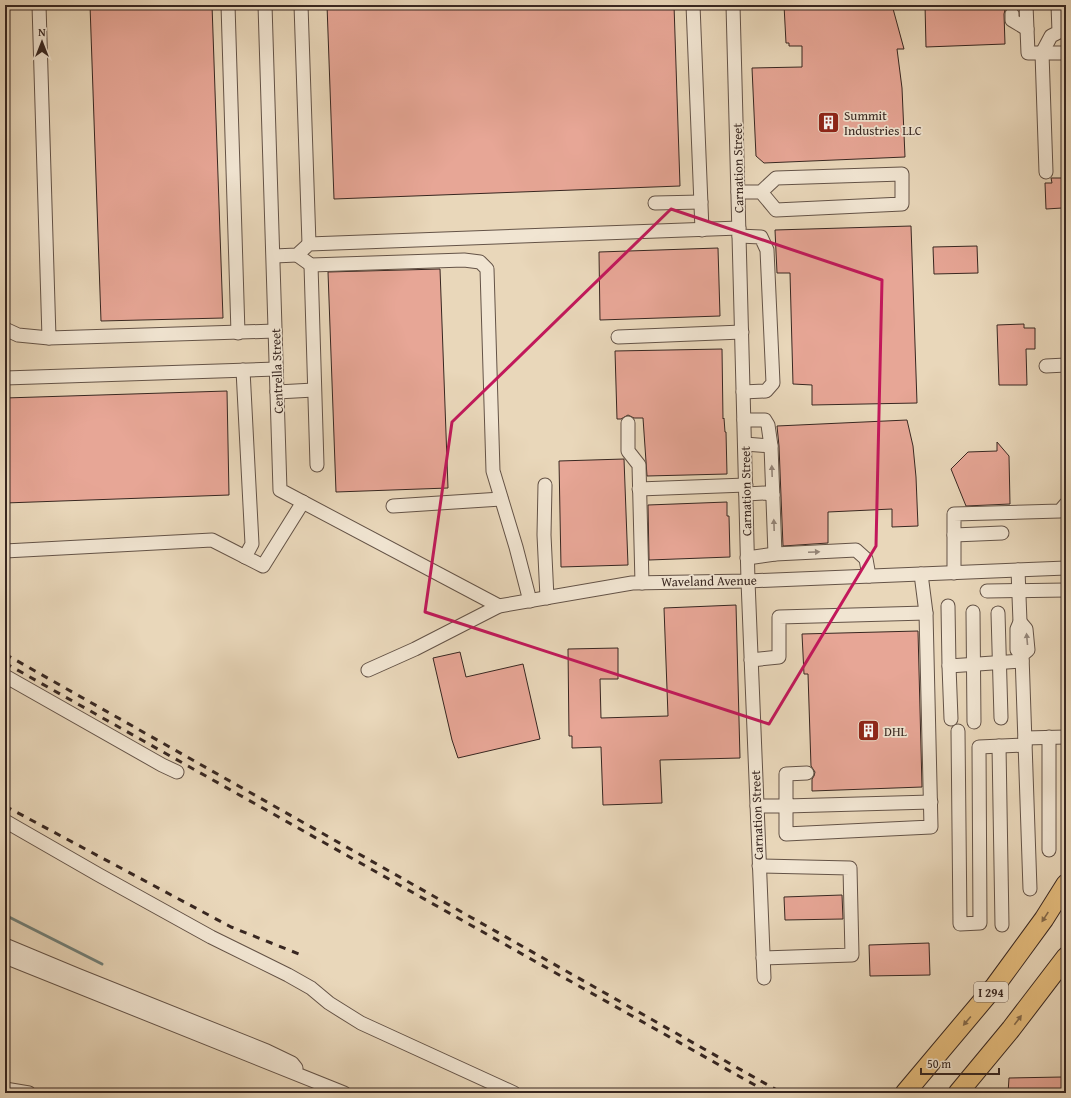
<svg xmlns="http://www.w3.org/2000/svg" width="1071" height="1098" viewBox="0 0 1071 1098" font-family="'Gentium Book Plus',serif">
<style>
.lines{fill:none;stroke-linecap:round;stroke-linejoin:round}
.stream{stroke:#717f78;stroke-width:3}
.building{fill:#e7a696;stroke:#382721}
.minor-casing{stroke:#645347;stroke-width:15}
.highway-casing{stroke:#382721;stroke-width:21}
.minor{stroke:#f1e5d2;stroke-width:13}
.highway{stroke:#e4bc7d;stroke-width:19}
.rail{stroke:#382721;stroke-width:3;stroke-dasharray:7 7;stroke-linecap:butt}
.oneway{fill:#94867a}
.oneway2{fill:#856a4a}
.marked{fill:none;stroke:#c2185b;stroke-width:3;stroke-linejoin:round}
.labels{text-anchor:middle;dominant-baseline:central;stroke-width:3.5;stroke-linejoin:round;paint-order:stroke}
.shield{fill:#f1e5d2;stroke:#706056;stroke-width:1}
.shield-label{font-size:12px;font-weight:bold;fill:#382721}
.poi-label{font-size:13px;fill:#382721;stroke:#f1e5d2;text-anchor:start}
.street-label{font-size:13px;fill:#382721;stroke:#f1e5d2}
</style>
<rect width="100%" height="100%" fill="#e9d7ba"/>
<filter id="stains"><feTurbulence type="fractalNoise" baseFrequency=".005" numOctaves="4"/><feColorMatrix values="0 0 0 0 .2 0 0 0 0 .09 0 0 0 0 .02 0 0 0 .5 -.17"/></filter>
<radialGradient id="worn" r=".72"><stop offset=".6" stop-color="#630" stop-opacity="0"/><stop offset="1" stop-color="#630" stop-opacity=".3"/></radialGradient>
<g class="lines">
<path class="stream" d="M 5,915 L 102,964"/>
</g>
<g class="building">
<path d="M 90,5 L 212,5 L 223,318 L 101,321 Z"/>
<path d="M 327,5 L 674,5 L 680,186 L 334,199 Z"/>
<path d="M 784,5 L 892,5 L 904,49 L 897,49 L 902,88 L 905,157 L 764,163 L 756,156 L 752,68 L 802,67 L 802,46 L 789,46 L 789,43 L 786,43 Z"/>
<path d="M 925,5 L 1018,5 L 1018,9 L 1012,6 L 1008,7 L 1005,10 L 1004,14 L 1005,44 L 926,47 Z"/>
<path d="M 1051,178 L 1066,178 L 1066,206 L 1062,206 L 1062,208 L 1046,209 L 1045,183 L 1052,183 Z"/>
<path d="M 911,226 L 917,403 L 812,405 L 812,385 L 793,384 L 790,273 L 777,273 L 775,230 Z"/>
<path d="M 977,246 L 978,273 L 934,274 L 933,247 Z"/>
<path d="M 718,248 L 720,316 L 600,320 L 599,252 Z"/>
<path d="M 440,269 L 448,488 L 336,492 L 328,272 Z"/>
<path d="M 1024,324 L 1024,328 L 1035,328 L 1035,349 L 1026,349 L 1027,385 L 999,385 L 997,325 Z"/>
<path d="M 722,349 L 723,419 L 724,418 L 725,432 L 726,432 L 727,474 L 647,476 L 643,418 L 634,418 L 628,415 L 621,419 L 617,419 L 615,351 Z"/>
<path d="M 227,391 L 229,495 L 5,503 L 5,398 Z"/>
<path d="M 907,420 L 913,446 L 916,477 L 918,526 L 892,527 L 892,509 L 828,512 L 828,543 L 783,546 L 779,446 L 777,426 Z"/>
<path d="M 997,442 L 1009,456 L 1010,504 L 966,506 L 951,469 L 968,452 L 997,451 Z"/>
<path d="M 624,459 L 628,565 L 561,567 L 559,461 Z"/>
<path d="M 727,502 L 727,516 L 729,516 L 730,557 L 649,560 L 648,505 Z"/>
<path d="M 736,605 L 740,758 L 660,760 L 662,803 L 603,805 L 601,747 L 572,748 L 572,736 L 569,736 L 568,649 L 618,648 L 618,679 L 600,679 L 601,718 L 668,716 L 664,608 Z"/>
<path d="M 918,631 L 922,787 L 812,791 L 812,779 L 814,776 L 815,772 L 811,766 L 808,674 L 804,674 L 802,634 Z"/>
<path d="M 460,652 L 466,677 L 523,664 L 540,739 L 458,758 L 452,740 L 433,658 Z"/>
<path d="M 842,895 L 843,919 L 785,920 L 784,897 Z"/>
<path d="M 929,943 L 930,975 L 870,976 L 869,945 Z"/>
<path d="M 1062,1077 L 1062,1093 L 1008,1093 L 1009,1078 Z"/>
</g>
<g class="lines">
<defs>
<g id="minor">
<path d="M 39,5 L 49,338 L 275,331"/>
<path d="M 228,5 L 238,333"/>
<path d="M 265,5 L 280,490 L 499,606"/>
<path d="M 301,5 L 309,244"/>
<path d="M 693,5 L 702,230"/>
<path d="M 733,5 L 748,581 L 764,978"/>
<path d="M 1026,5 L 1028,53 L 1066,53"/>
<path d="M 1012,14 L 1012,20 L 1027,29"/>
<path d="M 1046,172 L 1042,53 L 1051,36 L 1059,32 L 1058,5"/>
<path d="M 738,192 L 761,192 L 776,178 L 902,174 L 902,204 L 776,210 L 761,192"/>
<path d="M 655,203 L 701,202"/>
<path d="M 739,236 L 761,237 L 767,250 L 773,383 L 766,391 L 743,392"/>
<path d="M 297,255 L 311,265 L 464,260 L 480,262 L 487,269 L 493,471 L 516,547 L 530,601"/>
<path d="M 274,256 L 297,255 L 309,244 L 739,228"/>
<path d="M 311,265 L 317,465"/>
<path d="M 5,329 L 18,335 L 49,338"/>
<path d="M 618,337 L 742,332"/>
<path d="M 1046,366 L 1066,365"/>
<path d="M 243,370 L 252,544 L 245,557"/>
<path d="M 5,378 L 276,369"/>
<path d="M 277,392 L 314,390"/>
<path d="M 744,420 L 765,420 L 768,425 L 771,446 L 775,554"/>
<path d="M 628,423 L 628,451 L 639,465 L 642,583"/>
<path d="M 745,444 L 771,446"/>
<path d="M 545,485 L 544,535 L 547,598"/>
<path d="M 639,489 L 746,485"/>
<path d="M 746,494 L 765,493 L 773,495"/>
<path d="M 393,506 L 501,499"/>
<path d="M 954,535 L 1002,533"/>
<path d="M 5,551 L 212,540 L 263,566 L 303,502"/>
<path d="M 747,558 L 775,554 L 856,550 L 866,559 L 869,576"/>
<path d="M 1018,570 L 1020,622 L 1017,629 L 1017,650 L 1022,655"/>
<path d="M 954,573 L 954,514 L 1060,511 L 1066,504"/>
<path d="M 987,591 L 1066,590"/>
<path d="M 948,606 L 949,666 L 1022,661"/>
<path d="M 973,612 L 974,722"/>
<path d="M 998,613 L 1001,718"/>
<path d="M 1020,622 L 1026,629 L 1028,650 L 1022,655 L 1030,889"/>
<path d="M 751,660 L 779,657 L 779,617 L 926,613 L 921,574"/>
<path d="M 949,666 L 951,719"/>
<path d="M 368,670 L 415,649 L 499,606 L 632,583 L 748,581 L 1066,568"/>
<path d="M 5,676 L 162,765 L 177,772"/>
<path d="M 958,731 L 960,924 L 980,923 L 979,747 L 1025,745"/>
<path d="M 1049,737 L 1049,850"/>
<path d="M 1025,738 L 1066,737"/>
<path d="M 999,746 L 1002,925"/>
<path d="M 807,773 L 786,774 L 786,806 L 931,802"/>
<path d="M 757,806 L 786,806 L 786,834 L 931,827 L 926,613"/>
<path d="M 5,821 L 99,875 L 211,937 L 288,975 L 311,988 L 329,1003 L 361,1023 L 514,1093"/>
<path d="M 759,866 L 850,868 L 852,955 L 763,958"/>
<path d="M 5,945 L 77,975 L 267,1051 L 292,1063 L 296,1068"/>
<path d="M 5,957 L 344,1093"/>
<path d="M 5,1089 L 29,1093"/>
</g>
<g id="highway">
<path d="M 905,1093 L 995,986 L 1044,919 L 1066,884"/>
<path d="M 958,1093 L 1011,1029 L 1066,957"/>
</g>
</defs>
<use href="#minor" class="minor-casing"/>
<use href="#highway" class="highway-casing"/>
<use href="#minor" class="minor"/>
<use href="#highway" class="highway"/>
<g class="rail">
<path d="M 5,654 L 782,1093"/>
<path d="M 5,663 L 769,1093"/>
<path d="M 5,806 L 231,927 L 304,956"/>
</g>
</g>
<defs><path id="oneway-solid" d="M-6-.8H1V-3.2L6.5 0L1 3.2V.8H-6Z"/></defs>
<g class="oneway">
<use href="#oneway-solid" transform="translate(772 471) rotate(-92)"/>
<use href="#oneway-solid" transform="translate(774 525) rotate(-92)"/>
<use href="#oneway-solid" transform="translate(814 552) rotate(-3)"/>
<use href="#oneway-solid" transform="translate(1027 639) rotate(-95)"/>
</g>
<g class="oneway2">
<use href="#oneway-solid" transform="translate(1045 917) rotate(123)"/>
<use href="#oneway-solid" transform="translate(1018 1020) rotate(-53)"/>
<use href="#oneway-solid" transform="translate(967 1021) rotate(130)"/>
</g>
<path class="marked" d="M 671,209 L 882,280 L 876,546 L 769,724 L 425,612 L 452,422 Z"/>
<defs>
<symbol id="building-square" viewBox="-11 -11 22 22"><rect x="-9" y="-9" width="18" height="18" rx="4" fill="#8f2418" stroke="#f1e5d2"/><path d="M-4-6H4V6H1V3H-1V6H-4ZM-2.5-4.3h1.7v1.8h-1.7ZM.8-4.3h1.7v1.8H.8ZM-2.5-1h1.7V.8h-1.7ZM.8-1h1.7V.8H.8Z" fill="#fff"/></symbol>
</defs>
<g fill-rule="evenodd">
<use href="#building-square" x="816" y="110" width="25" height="25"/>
<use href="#building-square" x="856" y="718" width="25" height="25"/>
</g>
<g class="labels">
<rect class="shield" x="974" y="982" width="34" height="20" rx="3"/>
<g class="shield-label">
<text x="991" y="992">I 294</text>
</g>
<g class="poi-label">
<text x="844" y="115">Summit<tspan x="844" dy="15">Industries LLC</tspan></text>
<text x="884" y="731">DHL</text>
</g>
<g class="street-label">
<text transform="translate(738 168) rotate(-91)">Carnation Street</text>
<text transform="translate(277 371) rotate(-92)">Centrella Street</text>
<text transform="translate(746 491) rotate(-91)">Carnation Street</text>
<text transform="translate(709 581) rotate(-1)">Waveland Avenue</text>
<text transform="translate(757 815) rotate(-92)">Carnation Street</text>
</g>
</g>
<rect width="1071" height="1098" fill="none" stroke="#e9d7ba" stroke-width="20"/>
<rect x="6" y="6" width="1059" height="1086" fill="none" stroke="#382721" stroke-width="2"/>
<rect x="10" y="10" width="1051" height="1078" fill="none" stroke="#382721"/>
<g transform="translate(42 42)" stroke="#f1e5d2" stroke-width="3" paint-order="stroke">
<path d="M0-3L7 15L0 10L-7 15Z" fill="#382721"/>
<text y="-6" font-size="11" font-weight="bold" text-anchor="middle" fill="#382721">N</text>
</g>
<path d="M921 1068v6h78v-6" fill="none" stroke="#382721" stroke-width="2"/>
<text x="927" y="1068" font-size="12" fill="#382721" stroke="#f1e5d2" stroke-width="3" paint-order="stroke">50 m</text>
<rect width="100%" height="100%" filter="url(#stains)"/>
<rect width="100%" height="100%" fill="url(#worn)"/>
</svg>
